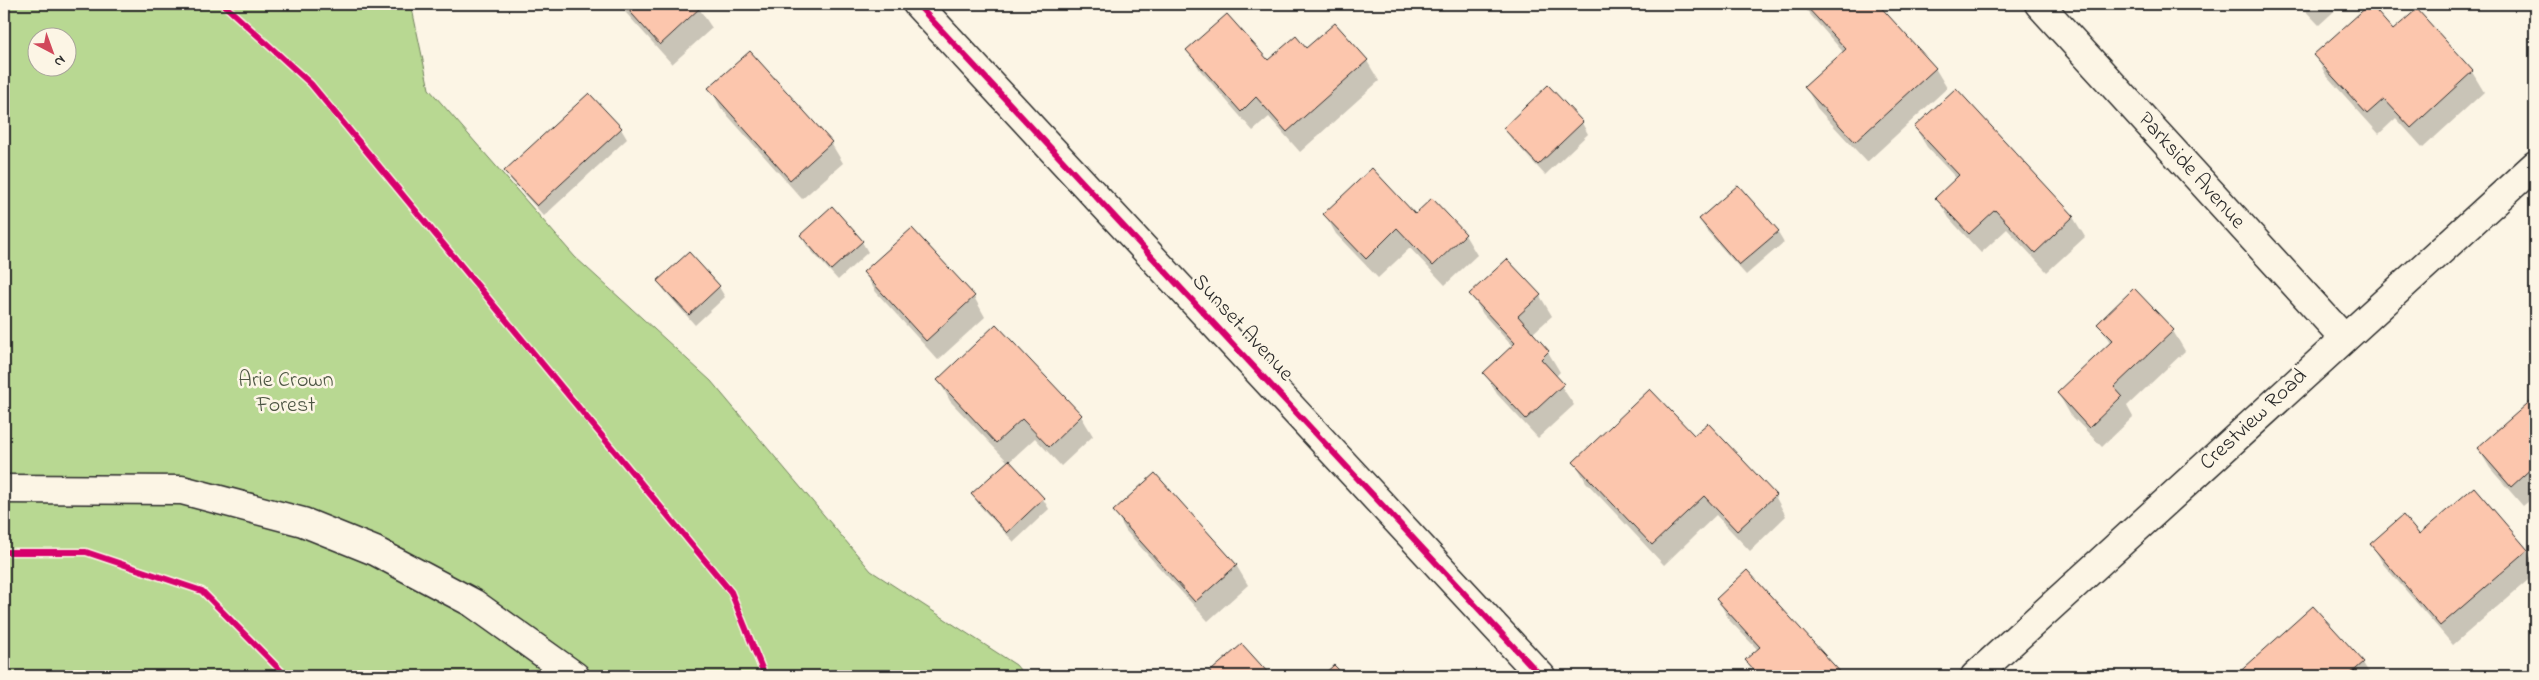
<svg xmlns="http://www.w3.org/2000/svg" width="2539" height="680" viewBox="0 0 2539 680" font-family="'Indie Flower',sans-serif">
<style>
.green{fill:#b8d892;stroke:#72825e;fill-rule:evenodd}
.shadow{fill:#0003}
.building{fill:#fcc6ad;stroke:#2b2b2b}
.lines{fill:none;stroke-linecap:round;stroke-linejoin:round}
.minor-casing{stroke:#2b2b2b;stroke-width:31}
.minor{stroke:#fcf5e5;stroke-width:28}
.cycleway-casing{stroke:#fcf5e5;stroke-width:9}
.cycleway{stroke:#d6006c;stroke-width:6}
.labels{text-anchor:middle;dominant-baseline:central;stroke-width:5;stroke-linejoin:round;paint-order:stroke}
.street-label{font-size:22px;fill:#2b2b2b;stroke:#fcf5e5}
.park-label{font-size:22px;fill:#4e5645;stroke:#fcf5e5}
</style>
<rect width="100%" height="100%" fill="#fcf5e5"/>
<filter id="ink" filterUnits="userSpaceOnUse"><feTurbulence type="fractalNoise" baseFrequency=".02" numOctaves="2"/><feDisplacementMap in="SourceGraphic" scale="10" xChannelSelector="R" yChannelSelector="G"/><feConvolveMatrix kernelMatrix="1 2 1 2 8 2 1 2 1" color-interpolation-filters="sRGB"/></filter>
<g filter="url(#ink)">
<path class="green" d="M 4,4 L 411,4 L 429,89 L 575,257 L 711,381 L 871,571 L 1016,665 L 1025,676 L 4,676 ZM 38,38 L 68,38 L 68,68 L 38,68 Z"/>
<g class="shadow">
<path d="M 618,4 L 696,4 L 712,28 L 672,64 Z"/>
<path d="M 1801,4 L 1876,4 L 1935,68 L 1947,88 L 1867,162 L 1817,108 L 1806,87 L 1844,53 Z"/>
<path d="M 2299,4 L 2342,4 L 2319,25 Z"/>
<path d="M 2417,11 L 2472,72 L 2484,92 L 2423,148 L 2396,118 L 2379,134 L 2326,75 L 2315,55 L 2393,32 Z"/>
<path d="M 1335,24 L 1367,61 L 1379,81 L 1300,152 L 1269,117 L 1253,131 L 1200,70 L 1188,50 L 1268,62 L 1306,49 Z"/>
<path d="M 1548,87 L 1582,123 L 1588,134 L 1545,175 L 1511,138 L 1505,128 Z"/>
<path d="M 710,88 L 831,143 L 843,163 L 802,199 L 721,108 Z"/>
<path d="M 1915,127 L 2073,217 L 2085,237 L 2047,272 L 2007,229 L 1981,253 L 1949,218 L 1937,198 L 1957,179 L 1927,147 Z"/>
<path d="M 621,129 L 627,139 L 544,216 L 512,181 L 506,171 Z"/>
<path d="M 1432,199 L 1465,235 L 1477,255 L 1445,285 L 1410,248 L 1378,278 L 1336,234 L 1325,214 L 1415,215 Z"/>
<path d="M 832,208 L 862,242 L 868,252 L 838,280 L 807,246 L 801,235 Z"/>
<path d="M 1700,220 L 1778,232 L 1784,242 L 1746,275 L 1706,230 Z"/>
<path d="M 689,254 L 719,287 L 725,297 L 695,325 L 665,291 L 659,281 Z"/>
<path d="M 1507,261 L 1540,296 L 1552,316 L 1532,334 L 1548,352 L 1560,372 L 1555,377 L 1574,405 L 1538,438 L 1497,394 L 1485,373 L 1513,347 L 1483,314 L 1471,294 Z"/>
<path d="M 864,272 L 974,297 L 985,317 L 938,360 L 876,292 Z"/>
<path d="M 2134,290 L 2173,331 L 2185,351 L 2127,406 L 2133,417 L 2102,447 L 2070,414 L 2058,393 L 2111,344 L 2099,324 Z"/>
<path d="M 996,326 L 1081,416 L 1093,436 L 1061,466 L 1035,438 L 1009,462 L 1043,499 L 1049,509 L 1014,542 L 979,505 L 973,494 L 1008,462 L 950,401 L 939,380 Z"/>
<path d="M 2535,398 L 2535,496 L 2523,506 L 2490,468 L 2478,448 Z"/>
<path d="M 1694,437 L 1775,496 L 1786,516 L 1750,551 L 1716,515 L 1664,565 L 1586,482 L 1575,462 Z"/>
<path d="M 2474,489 L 2527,551 L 2535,565 L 2535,574 L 2453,645 L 2383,564 L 2372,544 L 2419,536 Z"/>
<path d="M 1115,511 L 1236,565 L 1248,585 L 1208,621 L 1126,531 Z"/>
<path d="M 1747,572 L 1843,676 L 1756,676 L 1747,660 L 1758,650 L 1729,620 L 1718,599 Z"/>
<path d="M 2313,607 L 2363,663 L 2371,676 L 2237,676 Z"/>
<path d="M 1241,645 L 1269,676 L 1207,676 Z"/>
</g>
<g class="building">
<path d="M 623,4 L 698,4 L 701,7 L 660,45 Z"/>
<path d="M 1804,4 L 1878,4 L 1936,68 L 1855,142 L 1804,87 L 1846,49 Z"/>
<path d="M 2370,4 L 2393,30 L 2417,9 L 2473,71 L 2411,128 L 2384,99 L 2367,114 L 2313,55 Z"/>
<path d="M 1227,14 L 1268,60 L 1296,36 L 1306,48 L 1335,23 L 1368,60 L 1287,132 L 1256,97 L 1241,112 L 1186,50 Z"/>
<path d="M 750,51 L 832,142 L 790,180 L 708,88 Z"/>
<path d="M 1548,85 L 1583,122 L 1538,165 L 1503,128 Z"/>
<path d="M 1956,88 L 2074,216 L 2035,253 L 1995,210 L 1969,234 L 1935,198 L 1959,175 L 1914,127 Z"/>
<path d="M 589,93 L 622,128 L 537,206 L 504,171 Z"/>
<path d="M 1372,168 L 1415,214 L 1432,198 L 1466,234 L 1433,266 L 1397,228 L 1366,259 L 1323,214 Z"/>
<path d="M 1738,185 L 1779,231 L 1739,265 L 1699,219 Z"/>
<path d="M 832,206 L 863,241 L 831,270 L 800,235 Z"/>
<path d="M 912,228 L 975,296 L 926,341 L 863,272 Z"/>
<path d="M 689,252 L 720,286 L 689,315 L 657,281 Z"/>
<path d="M 1507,259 L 1541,295 L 1518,316 L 1549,351 L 1541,359 L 1564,384 L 1526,419 L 1483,373 L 1515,343 L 1469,294 Z"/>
<path d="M 2134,288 L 2174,330 L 2114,387 L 2122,396 L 2089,428 L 2057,393 L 2113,340 L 2097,324 Z"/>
<path d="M 996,324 L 1082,415 L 1049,447 L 1022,419 L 996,443 L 937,380 Z"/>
<path d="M 1650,389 L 1694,435 L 1708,423 L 1776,495 L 1737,531 L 1704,496 L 1652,545 L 1573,462 Z"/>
<path d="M 2535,397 L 2535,465 L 2511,487 L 2477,448 Z"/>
<path d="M 1009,460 L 1044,498 L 1007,533 L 971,494 Z"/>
<path d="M 1155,473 L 1237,565 L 1195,602 L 1113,511 Z"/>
<path d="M 2474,487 L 2528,550 L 2440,626 L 2370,544 L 2403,515 L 2419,534 Z"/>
<path d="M 1747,570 L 1844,676 L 1760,676 L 1745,660 L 1760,647 L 1716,599 Z"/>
<path d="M 2313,606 L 2364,662 L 2348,676 L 2235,676 Z"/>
<path d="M 1242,644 L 1271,676 L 1205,676 Z"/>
<path d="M 1334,665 L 1345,676 L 1322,676 Z"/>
</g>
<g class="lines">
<defs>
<g id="minor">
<path d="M 917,4 L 1541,676"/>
<path d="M 2039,4 L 2344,338"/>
<path d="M 4,489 L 182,490 L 303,522 L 375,551 L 473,603 L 575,676"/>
<path d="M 1975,676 L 2535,165"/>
</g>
</defs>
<use href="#minor" class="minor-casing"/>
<use href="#minor" class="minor"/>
<defs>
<g id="cycleway">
<path d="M 223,4 L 311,84 L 731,592 L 765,676"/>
<path d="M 917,4 L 1541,676"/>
<path d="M 4,552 L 86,552 L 202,591 L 286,676"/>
</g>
</defs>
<use href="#cycleway" class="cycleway-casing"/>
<use href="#cycleway" class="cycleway"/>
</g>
</g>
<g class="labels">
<g class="street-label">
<text transform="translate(2191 171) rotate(48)">Parkside Avenue</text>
<text transform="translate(1242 328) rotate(47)">Sunset Avenue</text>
<text transform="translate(2254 420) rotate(-43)">Crestview Road</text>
</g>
<g class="park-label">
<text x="286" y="381">Arie Crown<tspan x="286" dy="25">Forest</tspan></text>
</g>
</g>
<rect width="2539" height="680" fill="none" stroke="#fcf5e5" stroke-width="20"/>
<rect x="10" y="10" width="2519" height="660" fill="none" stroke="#2b2b2b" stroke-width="2" filter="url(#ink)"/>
<g transform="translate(52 52) rotate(139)"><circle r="24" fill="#fcf5e5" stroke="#a8a49b"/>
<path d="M0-4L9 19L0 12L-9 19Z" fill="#d1495b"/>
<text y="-8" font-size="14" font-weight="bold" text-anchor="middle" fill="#2b2b2b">N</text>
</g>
</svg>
